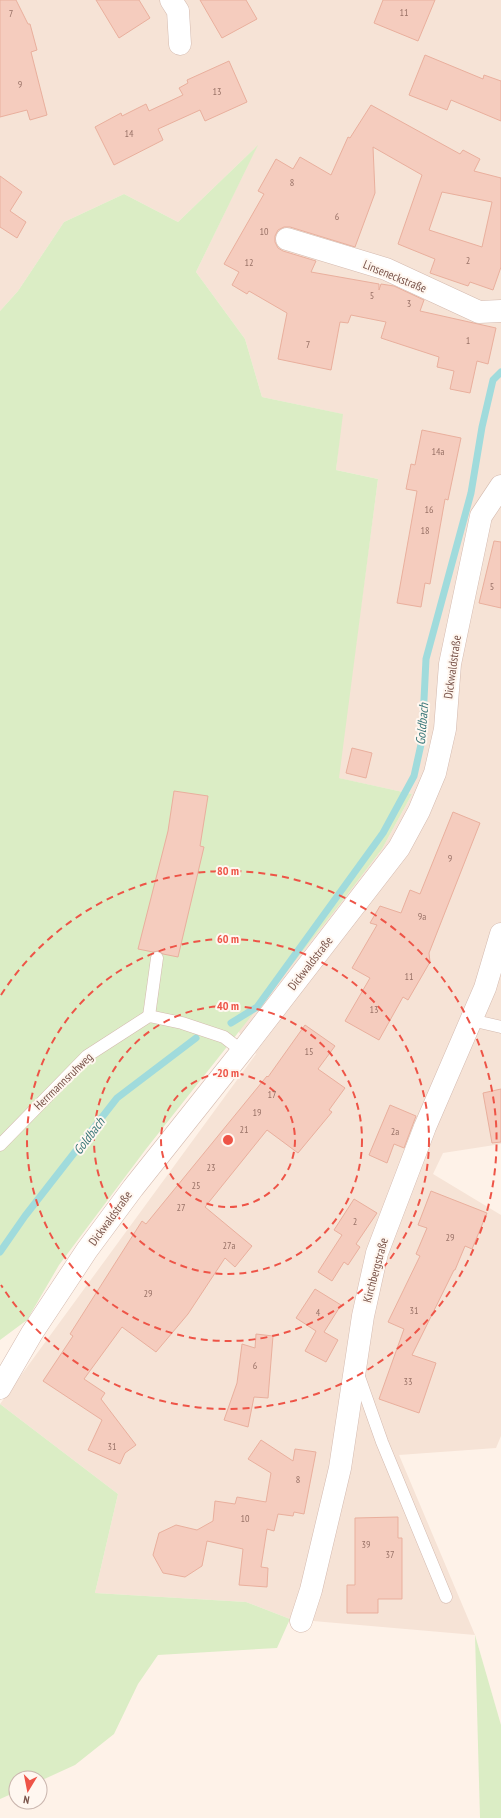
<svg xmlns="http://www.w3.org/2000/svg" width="501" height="1818" viewBox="0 0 501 1818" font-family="'PT Sans Narrow',sans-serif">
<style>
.residential{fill:#f6e3d6}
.green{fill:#dbedc5}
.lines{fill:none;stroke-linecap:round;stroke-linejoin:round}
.stream{stroke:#a0dbdc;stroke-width:7}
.building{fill:#f5ccbe;stroke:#e9af9d;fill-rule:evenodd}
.service-casing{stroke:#d4baaf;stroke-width:13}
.minor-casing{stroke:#d4baaf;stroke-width:23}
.tertiary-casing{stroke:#d4baaf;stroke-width:23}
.service{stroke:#fff;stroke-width:12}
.minor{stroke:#fff;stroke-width:22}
.tertiary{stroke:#fff;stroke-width:22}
.ring{fill:none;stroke:#ee5447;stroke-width:2;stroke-dasharray:7 5}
.labels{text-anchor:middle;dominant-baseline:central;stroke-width:4;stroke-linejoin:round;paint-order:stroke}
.number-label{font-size:10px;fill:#997267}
.street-label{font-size:12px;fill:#7a544a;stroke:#fff7f0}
.water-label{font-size:13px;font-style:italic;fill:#397779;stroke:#fff7f0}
.centre{fill:#ee5447;stroke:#fff7f0;stroke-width:2}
.ring-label{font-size:12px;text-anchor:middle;font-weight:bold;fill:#ee5447;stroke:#fff7f0;stroke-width:4;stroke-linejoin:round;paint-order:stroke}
</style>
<rect width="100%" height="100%" fill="#fef2e8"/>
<path class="residential" d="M 0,0 L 501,0 L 501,1144 L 443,1153 L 433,1174 L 501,1215 L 501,1436 L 496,1448 L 399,1455 L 475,1635 L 290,1619 L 246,1602 L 95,1593 L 118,1494 L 0,1404 L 256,1054 L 238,1031 L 340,904 L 382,849 L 412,794 L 338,778 L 378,479 L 336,470 L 342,414 L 262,397 L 245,339 L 196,272 L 257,146 L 178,222 L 124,194 L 64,222 L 18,291 L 0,311 Z"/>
<g class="green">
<path d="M 258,145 L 196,272 L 245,339 L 262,397 L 343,414 L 336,470 L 378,479 L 339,778 L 412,794 L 382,849 L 340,904 L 146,1149 L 59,1265 L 27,1320 L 0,1340 L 0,311 L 18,291 L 64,222 L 124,194 L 178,222 Z"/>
<path d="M 0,1404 L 118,1494 L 95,1593 L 246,1602 L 290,1619 L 277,1648 L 158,1655 L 138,1684 L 114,1734 L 75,1765 L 40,1781 L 40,1778 L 16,1778 L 16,1792 L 0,1799 Z"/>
<path d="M 475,1635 L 501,1725 L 501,1818 L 480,1818 Z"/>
</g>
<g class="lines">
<g class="stream">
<path d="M 231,1023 L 257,1007 L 383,833 L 414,776 L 422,740 L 426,659 L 471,493 L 482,427 L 493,380 L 501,372"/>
<path d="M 0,1252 L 25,1216 L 117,1098 L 196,1038"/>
</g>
</g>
<g class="building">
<path d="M 0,0 L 16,0 L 28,24 L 30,24 L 37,50 L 31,52 L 47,115 L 30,120 L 27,110 L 0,117 Z"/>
<path d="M 96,0 L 139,0 L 150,18 L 119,38 Z"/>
<path d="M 200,0 L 246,0 L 257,19 L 222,38 Z"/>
<path d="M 383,0 L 435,0 L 418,41 L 374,23 Z"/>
<path d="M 425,55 L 483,79 L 484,75 L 501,81 L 501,121 L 451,100 L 447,110 L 409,95 Z"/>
<path d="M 229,61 L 247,102 L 205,121 L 200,110 L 158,129 L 163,140 L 114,165 L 95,127 L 121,113 L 122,116 L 146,104 L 149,111 L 183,95 L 179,88 L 188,83 L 187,80 Z"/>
<path d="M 371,105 L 460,154 L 463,150 L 480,159 L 474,171 L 501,178 L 501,267 L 493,290 L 470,282 L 468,286 L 430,273 L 435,259 L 398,244 L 422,175 L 373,147 L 375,193 L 355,247 L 290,227 L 284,227 L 278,230 L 275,236 L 275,242 L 278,248 L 283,251 L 316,261 L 311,272 L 379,284 L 379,290 L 381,284 L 394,286 L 424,300 L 420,311 L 496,328 L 488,364 L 477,361 L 470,393 L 450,389 L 454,371 L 437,367 L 439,357 L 381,338 L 386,322 L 351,315 L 348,323 L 340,322 L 331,370 L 278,359 L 287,313 L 249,291 L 247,294 L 232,285 L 239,272 L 224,264 L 264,194 L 258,191 L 276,159 L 293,169 L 300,157 L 331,175 L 348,137 L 350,138 ZM 442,192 L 492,202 L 482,247 L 429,230 Z"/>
<path d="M 0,176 L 22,192 L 10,211 L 26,222 L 17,238 L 0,227 Z"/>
<path d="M 422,430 L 461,438 L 448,500 L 445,499 L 430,584 L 425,583 L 421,607 L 397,603 L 417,491 L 406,489 L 411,464 L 415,465 Z"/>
<path d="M 494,541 L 501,542 L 501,608 L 479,603 Z"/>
<path d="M 352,748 L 372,753 L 366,778 L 346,773 Z"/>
<path d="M 174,791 L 208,796 L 200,846 L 204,847 L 178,957 L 163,954 L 158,951 L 153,952 L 138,949 L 168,831 Z"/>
<path d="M 453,812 L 480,823 L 429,953 L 430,962 L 408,1000 L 403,997 L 379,1040 L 345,1021 L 370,978 L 352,968 L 377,925 L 370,923 L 380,906 L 401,913 L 410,890 L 420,894 Z"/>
<path d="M 305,1025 L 335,1046 L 318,1069 L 345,1088 L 329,1110 L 332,1112 L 298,1153 L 267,1130 L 205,1207 L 252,1246 L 235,1267 L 225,1258 L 188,1314 L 156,1352 L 122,1327 L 84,1379 L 105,1393 L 101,1399 L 136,1445 L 125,1453 L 120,1464 L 88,1450 L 102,1420 L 43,1381 L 73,1336 L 70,1334 L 142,1221 L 146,1224 L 267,1076 L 268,1077 Z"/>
<path d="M 501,1089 L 501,1142 L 492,1143 L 483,1093 Z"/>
<path d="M 390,1105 L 416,1116 L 404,1148 L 394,1144 L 387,1163 L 369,1155 Z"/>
<path d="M 431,1191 L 487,1213 L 472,1249 L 465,1246 L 455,1270 L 454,1270 L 412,1355 L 436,1363 L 419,1413 L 379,1399 L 404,1329 L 388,1322 L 420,1256 L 416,1254 L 427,1228 L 418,1225 Z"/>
<path d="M 354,1199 L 377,1213 L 356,1244 L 360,1247 L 348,1265 L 344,1262 L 332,1281 L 318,1272 L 342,1235 L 334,1230 Z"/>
<path d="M 315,1289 L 341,1305 L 324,1332 L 338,1340 L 326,1362 L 305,1351 L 316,1331 L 296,1318 Z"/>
<path d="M 256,1334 L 273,1336 L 268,1398 L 254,1397 L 248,1427 L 224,1420 L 237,1383 L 242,1344 L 255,1348 Z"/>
<path d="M 261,1440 L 293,1461 L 295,1449 L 316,1452 L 304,1514 L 294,1512 L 293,1516 L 278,1514 L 274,1531 L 267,1529 L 261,1567 L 268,1568 L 267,1587 L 239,1585 L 243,1549 L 207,1541 L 202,1566 L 185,1577 L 163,1573 L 153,1555 L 159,1533 L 176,1525 L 197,1530 L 213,1521 L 215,1501 L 235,1504 L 237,1497 L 266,1502 L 271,1473 L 248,1459 Z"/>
<path d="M 398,1517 L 398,1538 L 402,1538 L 402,1599 L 378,1599 L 378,1613 L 347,1613 L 347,1585 L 355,1585 L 355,1518 Z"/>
</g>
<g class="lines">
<defs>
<g id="service">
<path d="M 149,1016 L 157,958"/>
<path d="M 471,1020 L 501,1027"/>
<path d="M 0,1145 L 87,1056 L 149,1016 L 182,1023 L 224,1037 L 242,1051"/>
<path d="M 358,1374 L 382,1442 L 446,1597"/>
</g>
<g id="minor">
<path d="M 171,0 L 178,11 L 180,44"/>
<path d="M 287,239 L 386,269 L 479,312 L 501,311"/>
<path d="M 301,1621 L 311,1590 L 340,1468 L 363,1316 L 377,1253 L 425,1127 L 485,988 L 501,934"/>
</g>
<path id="tertiary" d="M 0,1388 L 32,1333 L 87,1250 L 133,1188 L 242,1051 L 399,848 L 419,811 L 435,773 L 445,729 L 450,664 L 481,516 L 501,486"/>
</defs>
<use href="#service" class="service-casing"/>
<use href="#minor" class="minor-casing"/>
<use href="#tertiary" class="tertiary-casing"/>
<use href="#service" class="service"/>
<use href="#minor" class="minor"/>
<use href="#tertiary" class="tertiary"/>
</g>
<g class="ring">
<circle cx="228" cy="1140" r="67"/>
<circle cx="228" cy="1140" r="134"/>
<circle cx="228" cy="1140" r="201"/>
<path d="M1 995A269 269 0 1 1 1 1285"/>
</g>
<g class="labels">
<g class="number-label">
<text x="404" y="12">11</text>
<text x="11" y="13">7</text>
<text x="20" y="84">9</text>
<text x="217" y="91">13</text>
<text x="129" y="133">14</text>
<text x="292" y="182">8</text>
<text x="337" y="216">6</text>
<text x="264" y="231">10</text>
<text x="468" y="260">2</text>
<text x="249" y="262">12</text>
<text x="372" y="295">5</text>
<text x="409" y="303">3</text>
<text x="468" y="340">1</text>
<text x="308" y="344">7</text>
<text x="438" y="451">14a</text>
<text x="429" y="509">16</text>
<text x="425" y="530">18</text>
<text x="492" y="586">5</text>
<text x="450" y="858">9</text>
<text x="422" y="916">9a</text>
<text x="409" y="976">11</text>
<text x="374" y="1009">13</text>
<text x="309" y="1051">15</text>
<text x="272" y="1094">17</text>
<text x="257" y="1112">19</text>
<text x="244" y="1129">21</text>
<text x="395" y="1131">2a</text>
<text x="211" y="1167">23</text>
<text x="196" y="1185">25</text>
<text x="181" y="1207">27</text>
<text x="355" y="1221">2</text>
<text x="450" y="1237">29</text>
<text x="229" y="1245">27a</text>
<text x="148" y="1293">29</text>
<text x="414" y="1310">31</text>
<text x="318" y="1312">4</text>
<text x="255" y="1365">6</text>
<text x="408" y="1381">33</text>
<text x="112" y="1446">31</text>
<text x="298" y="1479">8</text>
<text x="245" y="1518">10</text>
<text x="366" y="1544">39</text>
<text x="390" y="1554">37</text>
</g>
<g class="street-label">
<text transform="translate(395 276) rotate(22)">Linseneckstraße</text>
<text transform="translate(452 667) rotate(-82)">Dickwaldstraße</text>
<text transform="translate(310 963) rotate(-52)">Dickwaldstraße</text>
<text transform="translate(63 1081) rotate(-44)">Herrmannsruhweg</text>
<text transform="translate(110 1218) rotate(-54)">Dickwaldstraße</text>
<text transform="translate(375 1270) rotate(-75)">Kirchbergstraße</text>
</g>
<g class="water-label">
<text transform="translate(422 724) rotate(-85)">Goldbach</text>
<text transform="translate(89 1136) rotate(-53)">Goldbach</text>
</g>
</g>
<circle cx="228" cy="1140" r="6" class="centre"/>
<g class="ring-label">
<text x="228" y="875">80 m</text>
<text x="228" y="943">60 m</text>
<text x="228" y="1010">40 m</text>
<text x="228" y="1077">20 m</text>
</g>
<g transform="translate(28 1790) rotate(190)"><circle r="19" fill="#fff7f0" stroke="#cab6ae"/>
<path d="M0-3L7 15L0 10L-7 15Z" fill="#ee5447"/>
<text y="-6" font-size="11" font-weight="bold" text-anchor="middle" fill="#7a544a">N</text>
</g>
</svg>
